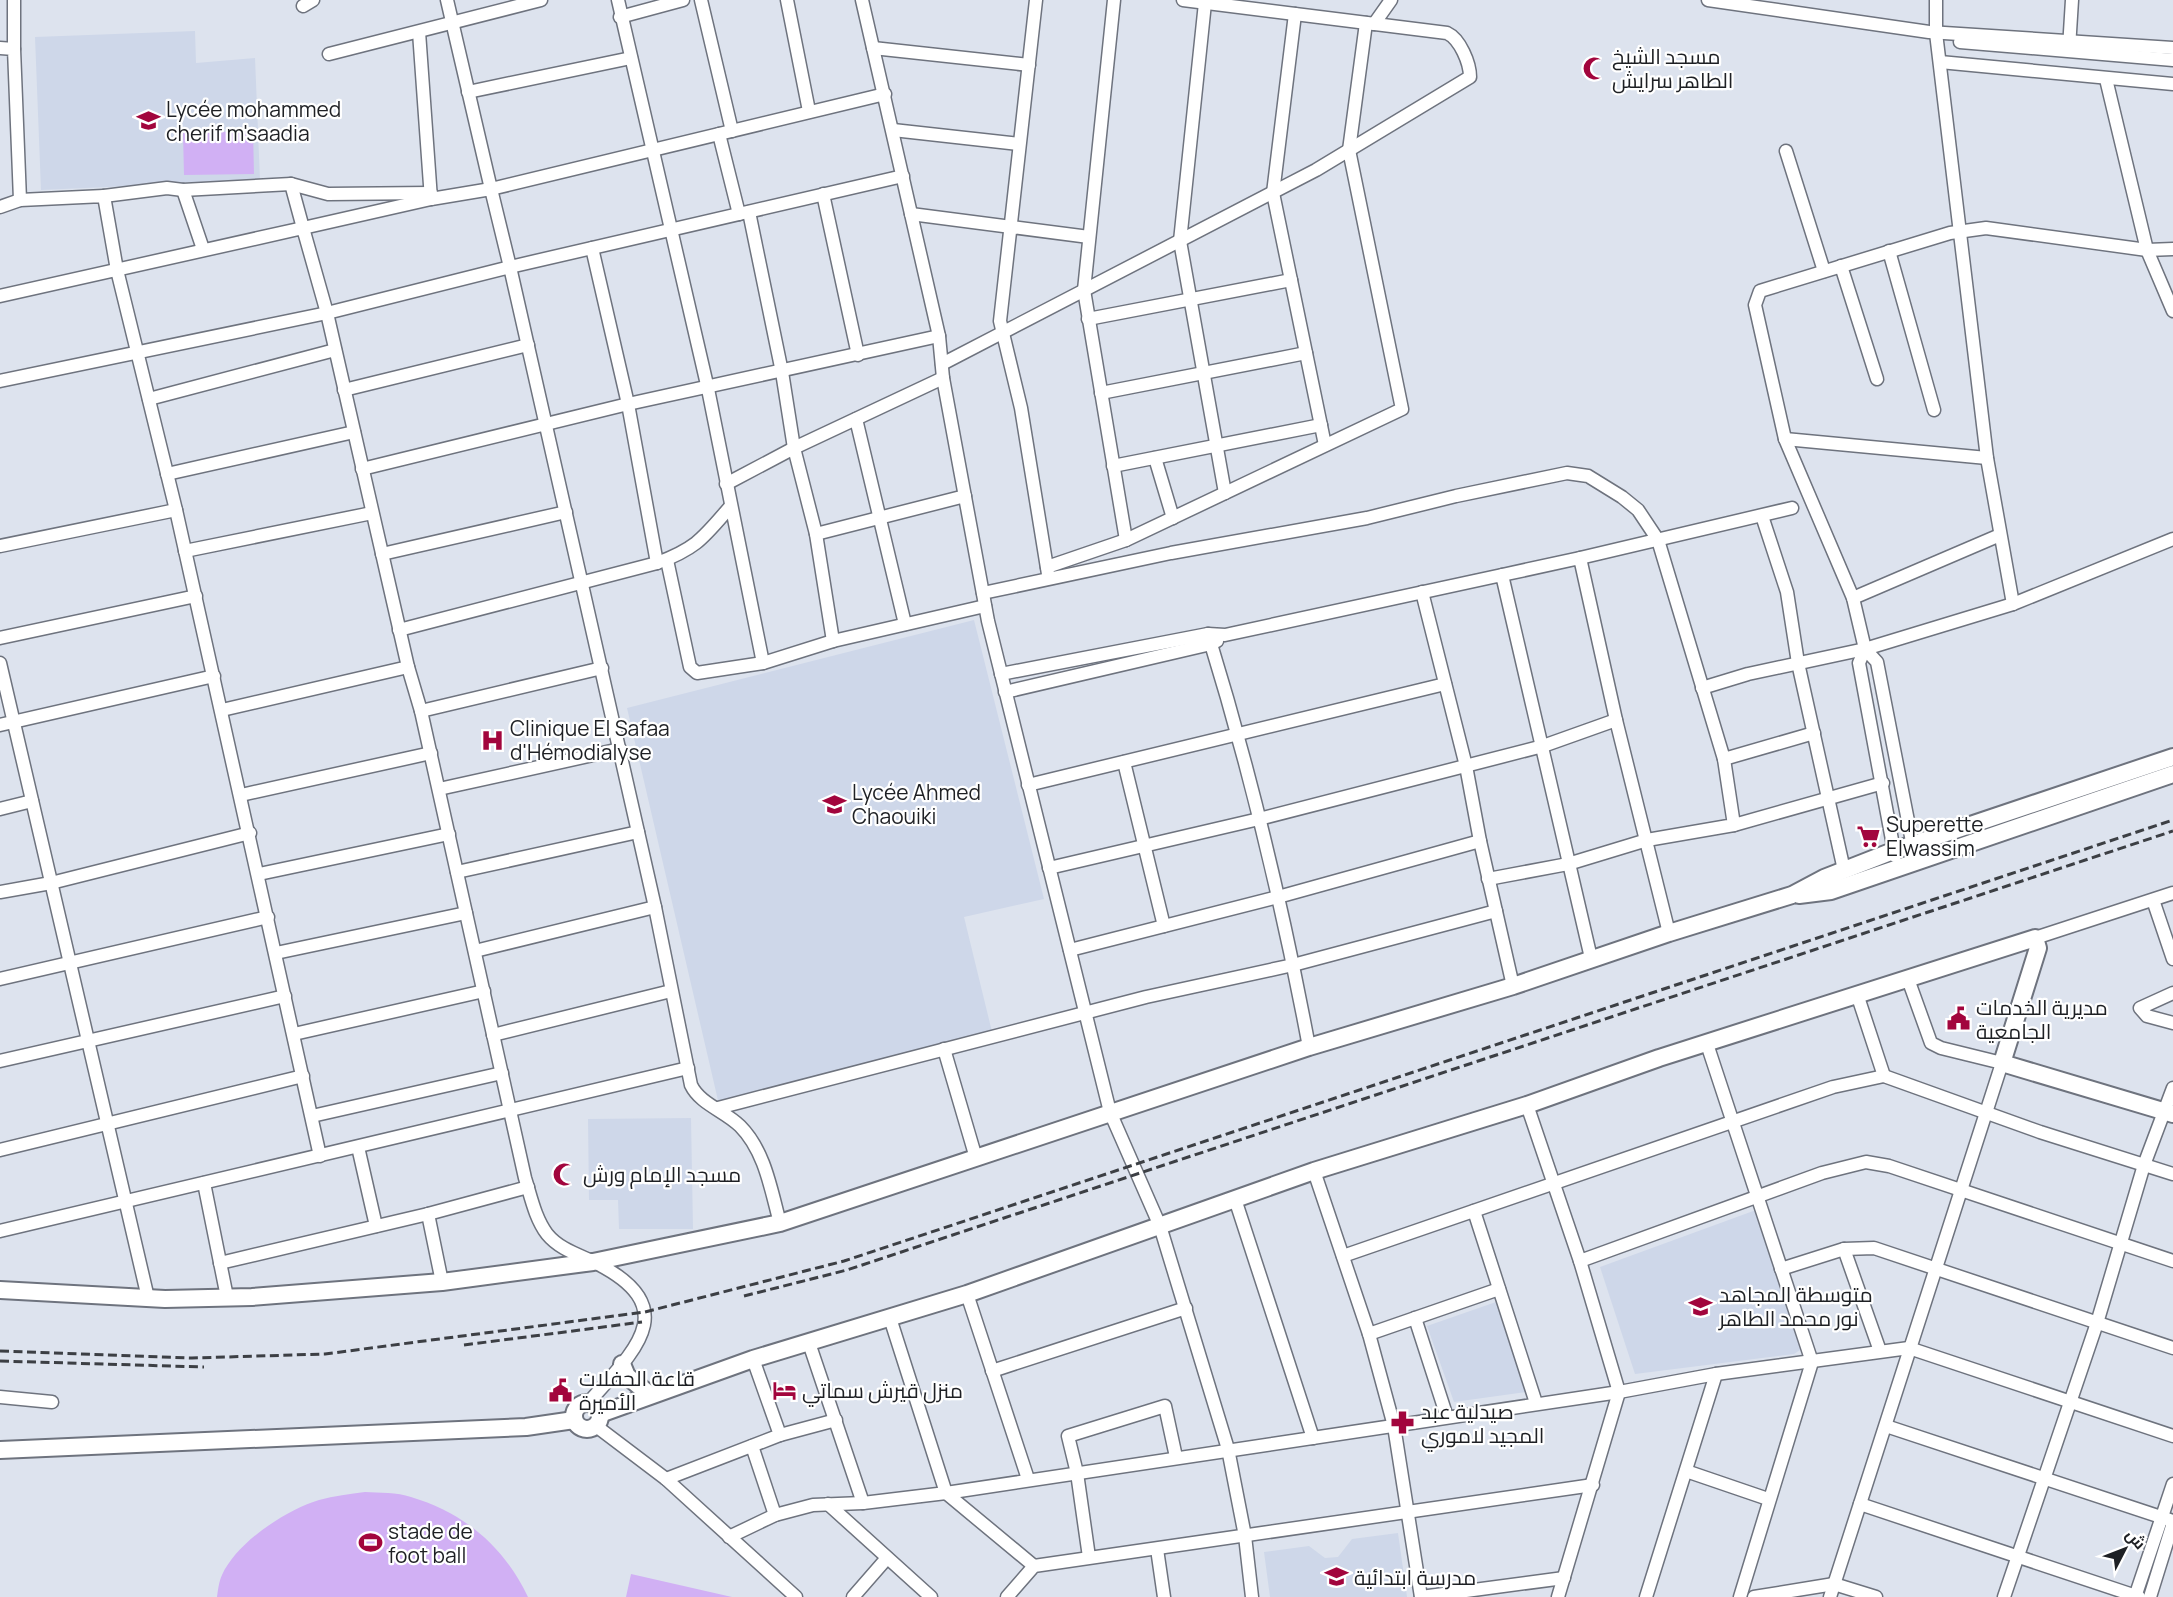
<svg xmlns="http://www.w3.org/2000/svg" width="2173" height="1597" viewBox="0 0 2173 1597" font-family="Manrope,Cairo,sans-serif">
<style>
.built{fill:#ced7e9}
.green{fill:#d1b0f4}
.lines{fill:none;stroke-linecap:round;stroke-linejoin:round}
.street-casing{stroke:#6e737e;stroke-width:15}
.secondary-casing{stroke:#6e737e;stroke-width:20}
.street{stroke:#fff;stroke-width:12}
.secondary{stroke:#fff;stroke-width:16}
.rail{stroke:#3c3f44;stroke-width:3;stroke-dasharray:9 4.5;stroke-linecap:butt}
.labels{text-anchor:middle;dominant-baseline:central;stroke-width:4.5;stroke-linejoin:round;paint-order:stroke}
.poi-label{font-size:21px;fill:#1e2024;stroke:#fff;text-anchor:start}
</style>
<rect width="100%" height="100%" fill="#dde3ee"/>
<g class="built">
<path d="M 195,31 L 196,63 L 255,58 L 260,180 L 41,190 L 35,37 Z"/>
<path d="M 974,620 L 1044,899 L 964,917 L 994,1040 L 720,1109 L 627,708 Z"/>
<path d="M 691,1118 L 693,1229 L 619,1229 L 618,1200 L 589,1200 L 588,1119 Z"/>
<path d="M 1756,1210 L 1801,1345 L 1800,1350 L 1794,1354 L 1635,1374 L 1600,1267 Z"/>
<path d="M 1496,1302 L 1526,1392 L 1454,1402 L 1427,1326 Z"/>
<path d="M 1398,1533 L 1407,1597 L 1270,1597 L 1264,1552 L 1309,1546 L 1325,1558 L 1338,1557 L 1352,1539 Z"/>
</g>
<g class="green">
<path d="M 253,131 L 254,174 L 184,175 L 183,133 Z"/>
<path d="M 365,1492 C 379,1493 397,1492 411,1497 C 465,1513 504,1547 528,1597 L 217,1597 C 218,1590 219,1581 222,1575 C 237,1542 286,1510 319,1500 C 334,1496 350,1494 365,1492 Z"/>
<path d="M 631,1574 L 732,1597 L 626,1597 Z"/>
</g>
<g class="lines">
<defs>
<g id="street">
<path d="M 447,0 L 491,189 L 885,94"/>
<path d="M 618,0 L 708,389 L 763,663"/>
<path d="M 701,0 L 732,131"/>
<path d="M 787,0 L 809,111"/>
<path d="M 862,0 L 939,336 L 943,378 L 988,621 L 1110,1112 L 1160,1226 L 1228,1449 L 1245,1536 L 1252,1597"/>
<path d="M 1036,0 L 1000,321 L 1021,408 L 1048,574"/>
<path d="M 1114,0 L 1084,290 L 1126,540"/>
<path d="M 1708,0 L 1929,32 L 2173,48"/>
<path d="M 1936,0 L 1936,33 L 1987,458 L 2013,604"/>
<path d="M 1205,3 L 1180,241 L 1225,493"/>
<path d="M 303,6 L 313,0"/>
<path d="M 1295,14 L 1273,193 L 1325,445"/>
<path d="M 620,17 L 683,0"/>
<path d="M 1374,24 L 1391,0"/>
<path d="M 419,32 L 431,199"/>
<path d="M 1960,42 L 2173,60"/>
<path d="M 0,48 L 14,49 L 20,200"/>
<path d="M 873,48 L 1029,65"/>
<path d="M 2069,48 L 2072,0"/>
<path d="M 14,49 L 14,0"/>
<path d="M 329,54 L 541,0"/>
<path d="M 1940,62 L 2173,84"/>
<path d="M 2106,79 L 2147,250 L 2173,311"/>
<path d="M 468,92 L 631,58"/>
<path d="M 893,130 L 1019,144"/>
<path d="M 719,134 L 739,214"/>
<path d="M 1786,151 L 1824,271"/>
<path d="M 291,184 L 303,228 L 431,199 L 491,189 L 510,267 L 903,176"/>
<path d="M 183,190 L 203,249"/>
<path d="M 823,194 L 858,355"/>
<path d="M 104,196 L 167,188 L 183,190 L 291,184 L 328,194 L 431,193"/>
<path d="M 0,207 L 20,200 L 104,196 L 117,270 L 176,510 L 320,1156"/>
<path d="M 749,212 L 782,372 L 794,448 L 816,534 L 833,641"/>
<path d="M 911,214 L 1089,237"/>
<path d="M 592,248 L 628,404 L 657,563"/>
<path d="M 1889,251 L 1934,410"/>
<path d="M 1841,266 L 1877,379"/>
<path d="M 0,296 L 303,228 L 327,313 L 408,667 L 222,710"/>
<path d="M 1088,319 L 1291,280"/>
<path d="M 942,364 L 1316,170 L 1470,77 C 1470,63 1460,39 1447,33 L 1183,0"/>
<path d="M 0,381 L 327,313 L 510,267 L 655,907 L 691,1085 C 700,1104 725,1111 740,1126 C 765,1151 771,1190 780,1223"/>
<path d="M 344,390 L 528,345"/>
<path d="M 1101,393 L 1306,353"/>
<path d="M 149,399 L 335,350"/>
<path d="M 856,419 L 905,624"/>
<path d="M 1785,439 L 1987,458"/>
<path d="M 1155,458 L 1173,518"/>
<path d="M 1113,466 L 1321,425"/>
<path d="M 362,469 L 628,404 L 939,336"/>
<path d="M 167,474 L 354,432"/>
<path d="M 726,484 L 794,448 L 943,378"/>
<path d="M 1762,516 L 1787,592 L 1798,663 L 1844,870"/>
<path d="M 816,534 L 965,496"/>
<path d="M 0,546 L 176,510"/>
<path d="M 185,551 L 372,513"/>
<path d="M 382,554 L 566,512"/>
<path d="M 1580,558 L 1792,508"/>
<path d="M 667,560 L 690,667 L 697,673 L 763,663 L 833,641 L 985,606"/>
<path d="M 1047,567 L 1126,540 L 1402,409 L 1349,150 L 1366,23"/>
<path d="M 1502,575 L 1580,558 L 1616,720 L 1669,933"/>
<path d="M 1422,592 L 1466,766 L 1480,841 L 1513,986"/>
<path d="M 983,593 L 1171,553 L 1367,518 L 1456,496 L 1567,473 L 1588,476 L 1622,497 L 1638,510 L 1658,540 L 1724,759 L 1734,825 L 1647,840 L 1568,864 L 1488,879"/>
<path d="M 1853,598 L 2000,535"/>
<path d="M 399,630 L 657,563 C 697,548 703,538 730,507"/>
<path d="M 1208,634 C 1250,770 1283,908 1309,1047"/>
<path d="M 0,638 L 196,596"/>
<path d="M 1865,649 L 1859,663 L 1895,856"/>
<path d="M 0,663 L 148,1298"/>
<path d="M 408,667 L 421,711"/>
<path d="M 1001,674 L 1208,634 L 1225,635 L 1502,575 L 1591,958"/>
<path d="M 1702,688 L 1748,674 L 1865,649 L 2013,604 L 2173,539"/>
<path d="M 1005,692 L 1211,644 L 1217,641"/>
<path d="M 0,725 L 214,676"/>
<path d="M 1724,759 L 1814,733"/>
<path d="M 1124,762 L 1164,926"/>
<path d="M 1028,785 L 1445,684"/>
<path d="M 439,789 L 620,749"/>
<path d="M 241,795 L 431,753"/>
<path d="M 0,809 L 32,801"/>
<path d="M 1734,825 L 1883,783"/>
<path d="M 1916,862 L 1877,662 L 1865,649 L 1853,598 L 1785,439 L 1755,305 L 1760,291 L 1950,233 L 1986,228 L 2147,250 L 2173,249"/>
<path d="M 1049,868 L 1259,819 L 1543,746 L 1616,720"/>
<path d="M 457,872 L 638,832"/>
<path d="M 259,874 L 449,834"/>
<path d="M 0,892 L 51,883 L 250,833"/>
<path d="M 2153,900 L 2173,959"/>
<path d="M 2035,938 L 2173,893"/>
<path d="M 1070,950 L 1278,897 L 1480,841"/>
<path d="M 475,951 L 655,907"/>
<path d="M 276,953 L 466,913"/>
<path d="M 0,979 L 268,917"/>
<path d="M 2173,993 L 2140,1008 L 2147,1016 L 2173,1023"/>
<path d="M 1857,994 L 1884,1076"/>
<path d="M 294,1034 L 484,991"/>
<path d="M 493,1035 L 671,991"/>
<path d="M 1707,1044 L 1812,1362 L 1740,1597"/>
<path d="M 944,1049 L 976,1158"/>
<path d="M 0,1061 L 285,996"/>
<path d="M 1527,1105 L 1580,1261 L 1619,1392 L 1558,1597"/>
<path d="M 718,1108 L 1146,997 L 1293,965 L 1496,911"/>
<path d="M 312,1116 L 502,1073"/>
<path d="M 358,1147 L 376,1226"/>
<path d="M 0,1150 L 303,1076"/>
<path d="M 1314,1171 L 1369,1334 L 1394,1426 L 1421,1597"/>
<path d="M 204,1183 L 227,1297"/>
<path d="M 1235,1199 L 1313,1438"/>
<path d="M 1474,1211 L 1536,1403"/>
<path d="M 428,1214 L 442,1282"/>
<path d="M 0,1231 L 688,1068"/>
<path d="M 1844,1249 L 1880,1351"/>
<path d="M 1343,1256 L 1833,1087 L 1884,1076 L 2040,1132 L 2173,1174"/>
<path d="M 1580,1261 L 1822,1173 L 1866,1162 L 1889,1166 L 2173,1261"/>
<path d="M 220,1263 L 428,1214 L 528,1187"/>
<path d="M 1781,1269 L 1844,1249 L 1874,1248 L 2173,1348"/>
<path d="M 967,1294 L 1028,1479"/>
<path d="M 890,1318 L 946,1493 L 1034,1566"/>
<path d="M 1415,1318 L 1447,1417"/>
<path d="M 1369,1334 L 1499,1289"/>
<path d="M 809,1343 L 863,1503"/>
<path d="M 992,1371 L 1186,1308"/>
<path d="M 0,1397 L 52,1402"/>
<path d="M 588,1403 C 632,1353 685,1309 598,1264 C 580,1255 560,1250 547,1234 C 535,1218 531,1197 525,1178 L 421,711 L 602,668"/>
<path d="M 596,1426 L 666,1479 L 796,1597"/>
<path d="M 1886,1426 L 2173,1521"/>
<path d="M 780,1435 L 836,1420"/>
<path d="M 752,1446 L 775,1515"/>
<path d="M 1686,1471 L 1768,1499"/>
<path d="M 666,1479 L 780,1435 L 753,1359"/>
<path d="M 828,1504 L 931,1597"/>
<path d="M 1860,1504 L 2139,1597"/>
<path d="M 729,1537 L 775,1515 L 813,1505 L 863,1503 L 946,1493 L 1619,1392 L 1716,1374 L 1909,1348 L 2173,1436"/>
<path d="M 1157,1549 L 1164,1597"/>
<path d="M 1089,1557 L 1077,1473 L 1068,1436 L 1165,1406 L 1176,1457"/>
<path d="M 853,1597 L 887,1558"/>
<path d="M 1007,1597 L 1034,1566 L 1593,1485"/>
<path d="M 1421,1597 L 1564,1578"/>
<path d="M 1646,1597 L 1716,1374"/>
<path d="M 1754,1597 L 1834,1584 L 1876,1597"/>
<path d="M 1830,1597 L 2002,1063 L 1941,1048 L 1931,1043 L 1908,979"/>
<path d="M 2004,1597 L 2097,1323 L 2144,1165 L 2173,1088"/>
<path d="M 2135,1597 L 2173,1484"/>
<path d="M 2150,1597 L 2173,1523"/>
</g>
<g id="secondary">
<path d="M 1799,895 L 1831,891 L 2173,774"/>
<path d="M 0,1290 L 165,1299 L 252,1297 L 442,1282 L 593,1262 L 780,1223 L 1309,1047 L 1513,986 L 1669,933 L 1792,895 L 1824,878 L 1893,851 L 2173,757"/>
<path d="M 622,1364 L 627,1376 L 650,1395"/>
<circle cx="587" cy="1416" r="13"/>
<path d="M 600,1414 L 753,1359 L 967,1294 L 1314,1171 L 1527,1105 L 1659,1058 L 2035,938 L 2038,948 L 2002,1063 L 2173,1114"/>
<path d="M 0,1450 L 526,1427 L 574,1420"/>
</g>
</defs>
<use href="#street" class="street-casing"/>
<use href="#secondary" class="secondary-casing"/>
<use href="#street" class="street"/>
<use href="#secondary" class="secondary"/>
<g class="rail">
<path d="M 744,1296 L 847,1270 L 2173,831"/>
<path d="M 464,1345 L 642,1322"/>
<path d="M 0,1351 L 192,1358 L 325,1354 L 645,1312 L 844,1261 L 2173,820"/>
<path d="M 0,1361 L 204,1367"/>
</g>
</g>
<defs>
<symbol id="mosque-bare" viewBox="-9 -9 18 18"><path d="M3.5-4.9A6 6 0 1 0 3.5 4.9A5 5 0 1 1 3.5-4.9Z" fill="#a2053d" stroke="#fff" stroke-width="2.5" paint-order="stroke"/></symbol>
<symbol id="school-bare" viewBox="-9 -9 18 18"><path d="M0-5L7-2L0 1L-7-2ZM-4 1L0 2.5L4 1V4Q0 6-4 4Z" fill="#a2053d" stroke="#fff" stroke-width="2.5" paint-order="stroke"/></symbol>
<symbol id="hospital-bare" viewBox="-9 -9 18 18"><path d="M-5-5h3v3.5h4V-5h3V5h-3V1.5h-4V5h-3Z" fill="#a2053d" stroke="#fff" stroke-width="2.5" paint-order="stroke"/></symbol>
<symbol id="supermarket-bare" viewBox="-9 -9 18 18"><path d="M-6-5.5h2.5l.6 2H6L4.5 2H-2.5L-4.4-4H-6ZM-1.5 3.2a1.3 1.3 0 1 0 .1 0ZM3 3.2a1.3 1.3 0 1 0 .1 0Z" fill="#a2053d" stroke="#fff" stroke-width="2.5" paint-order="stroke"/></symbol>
<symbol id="civic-bare" viewBox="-9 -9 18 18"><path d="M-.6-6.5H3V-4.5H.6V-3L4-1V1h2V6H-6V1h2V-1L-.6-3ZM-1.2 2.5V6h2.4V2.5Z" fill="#a2053d" stroke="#fff" stroke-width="2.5" paint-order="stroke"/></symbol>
<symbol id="hotel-bare" viewBox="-9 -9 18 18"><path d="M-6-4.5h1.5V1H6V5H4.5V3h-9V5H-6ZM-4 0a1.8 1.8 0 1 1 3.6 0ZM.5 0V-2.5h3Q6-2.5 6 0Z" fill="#a2053d" stroke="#fff" stroke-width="2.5" paint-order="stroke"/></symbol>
<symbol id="pharmacy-bare" viewBox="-9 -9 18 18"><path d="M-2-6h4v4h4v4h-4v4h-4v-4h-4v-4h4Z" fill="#a2053d" stroke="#fff" stroke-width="2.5" paint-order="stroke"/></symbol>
<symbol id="stadium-bare" viewBox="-9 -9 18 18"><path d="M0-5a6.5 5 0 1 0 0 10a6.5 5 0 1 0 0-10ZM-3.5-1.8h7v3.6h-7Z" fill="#a2053d" stroke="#fff" stroke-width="2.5" paint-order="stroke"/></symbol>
</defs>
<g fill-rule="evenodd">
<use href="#mosque-bare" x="1578" y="52" width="33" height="33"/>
<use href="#school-bare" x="132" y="104" width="33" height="33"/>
<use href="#hospital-bare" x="476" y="724" width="33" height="33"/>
<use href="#school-bare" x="818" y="788" width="33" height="33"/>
<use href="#supermarket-bare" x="1852" y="820" width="33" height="33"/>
<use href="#civic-bare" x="1942" y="1002" width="33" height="33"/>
<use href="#mosque-bare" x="548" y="1158" width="33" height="33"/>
<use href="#school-bare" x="1684" y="1290" width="33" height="33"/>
<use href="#civic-bare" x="544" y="1374" width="33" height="33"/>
<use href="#hotel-bare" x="768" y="1374" width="33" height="33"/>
<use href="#pharmacy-bare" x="1386" y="1406" width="33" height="33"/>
<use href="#stadium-bare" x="354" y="1526" width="33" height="33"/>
<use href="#school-bare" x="1320" y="1560" width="33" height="33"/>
</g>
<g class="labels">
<g class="poi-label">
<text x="1612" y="56">مسجد الشيخ<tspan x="1612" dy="24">الطاهر سرايش</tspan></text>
<text x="166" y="109">Lycée mohammed<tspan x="166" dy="24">cherif m'saadia</tspan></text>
<text x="510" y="728">Clinique El Safaa<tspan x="510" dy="24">d'Hémodialyse</tspan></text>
<text x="852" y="792">Lycée Ahmed<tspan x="852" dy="24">Chaouiki</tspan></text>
<text x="1886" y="824">Superette<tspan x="1886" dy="24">Elwassim</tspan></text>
<text x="1976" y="1007">مديرية الخدمات<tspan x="1976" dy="24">الجامعية</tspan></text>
<text x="583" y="1174">مسجد الإمام ورش</text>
<text x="1719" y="1294">متوسطة المجاهد<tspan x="1719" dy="24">نور محمد الطاهر</tspan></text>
<text x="579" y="1378">قاعة الحفلات<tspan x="579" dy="24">الأميرة</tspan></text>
<text x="802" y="1390">منزل قيرش سماتي</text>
<text x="1421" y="1411">صيدلية عبد<tspan x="1421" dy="24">المجيد لاموري</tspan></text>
<text x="388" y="1531">stade de<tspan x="388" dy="24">foot ball</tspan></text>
<text x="1354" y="1577">مدرسة ابتدائية</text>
</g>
</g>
<g transform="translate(2125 1549) rotate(48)" stroke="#ffffff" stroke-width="4.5" paint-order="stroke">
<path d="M0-4.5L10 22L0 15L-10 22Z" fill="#1e2024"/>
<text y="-9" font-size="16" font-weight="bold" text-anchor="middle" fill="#1e2024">ش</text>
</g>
</svg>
